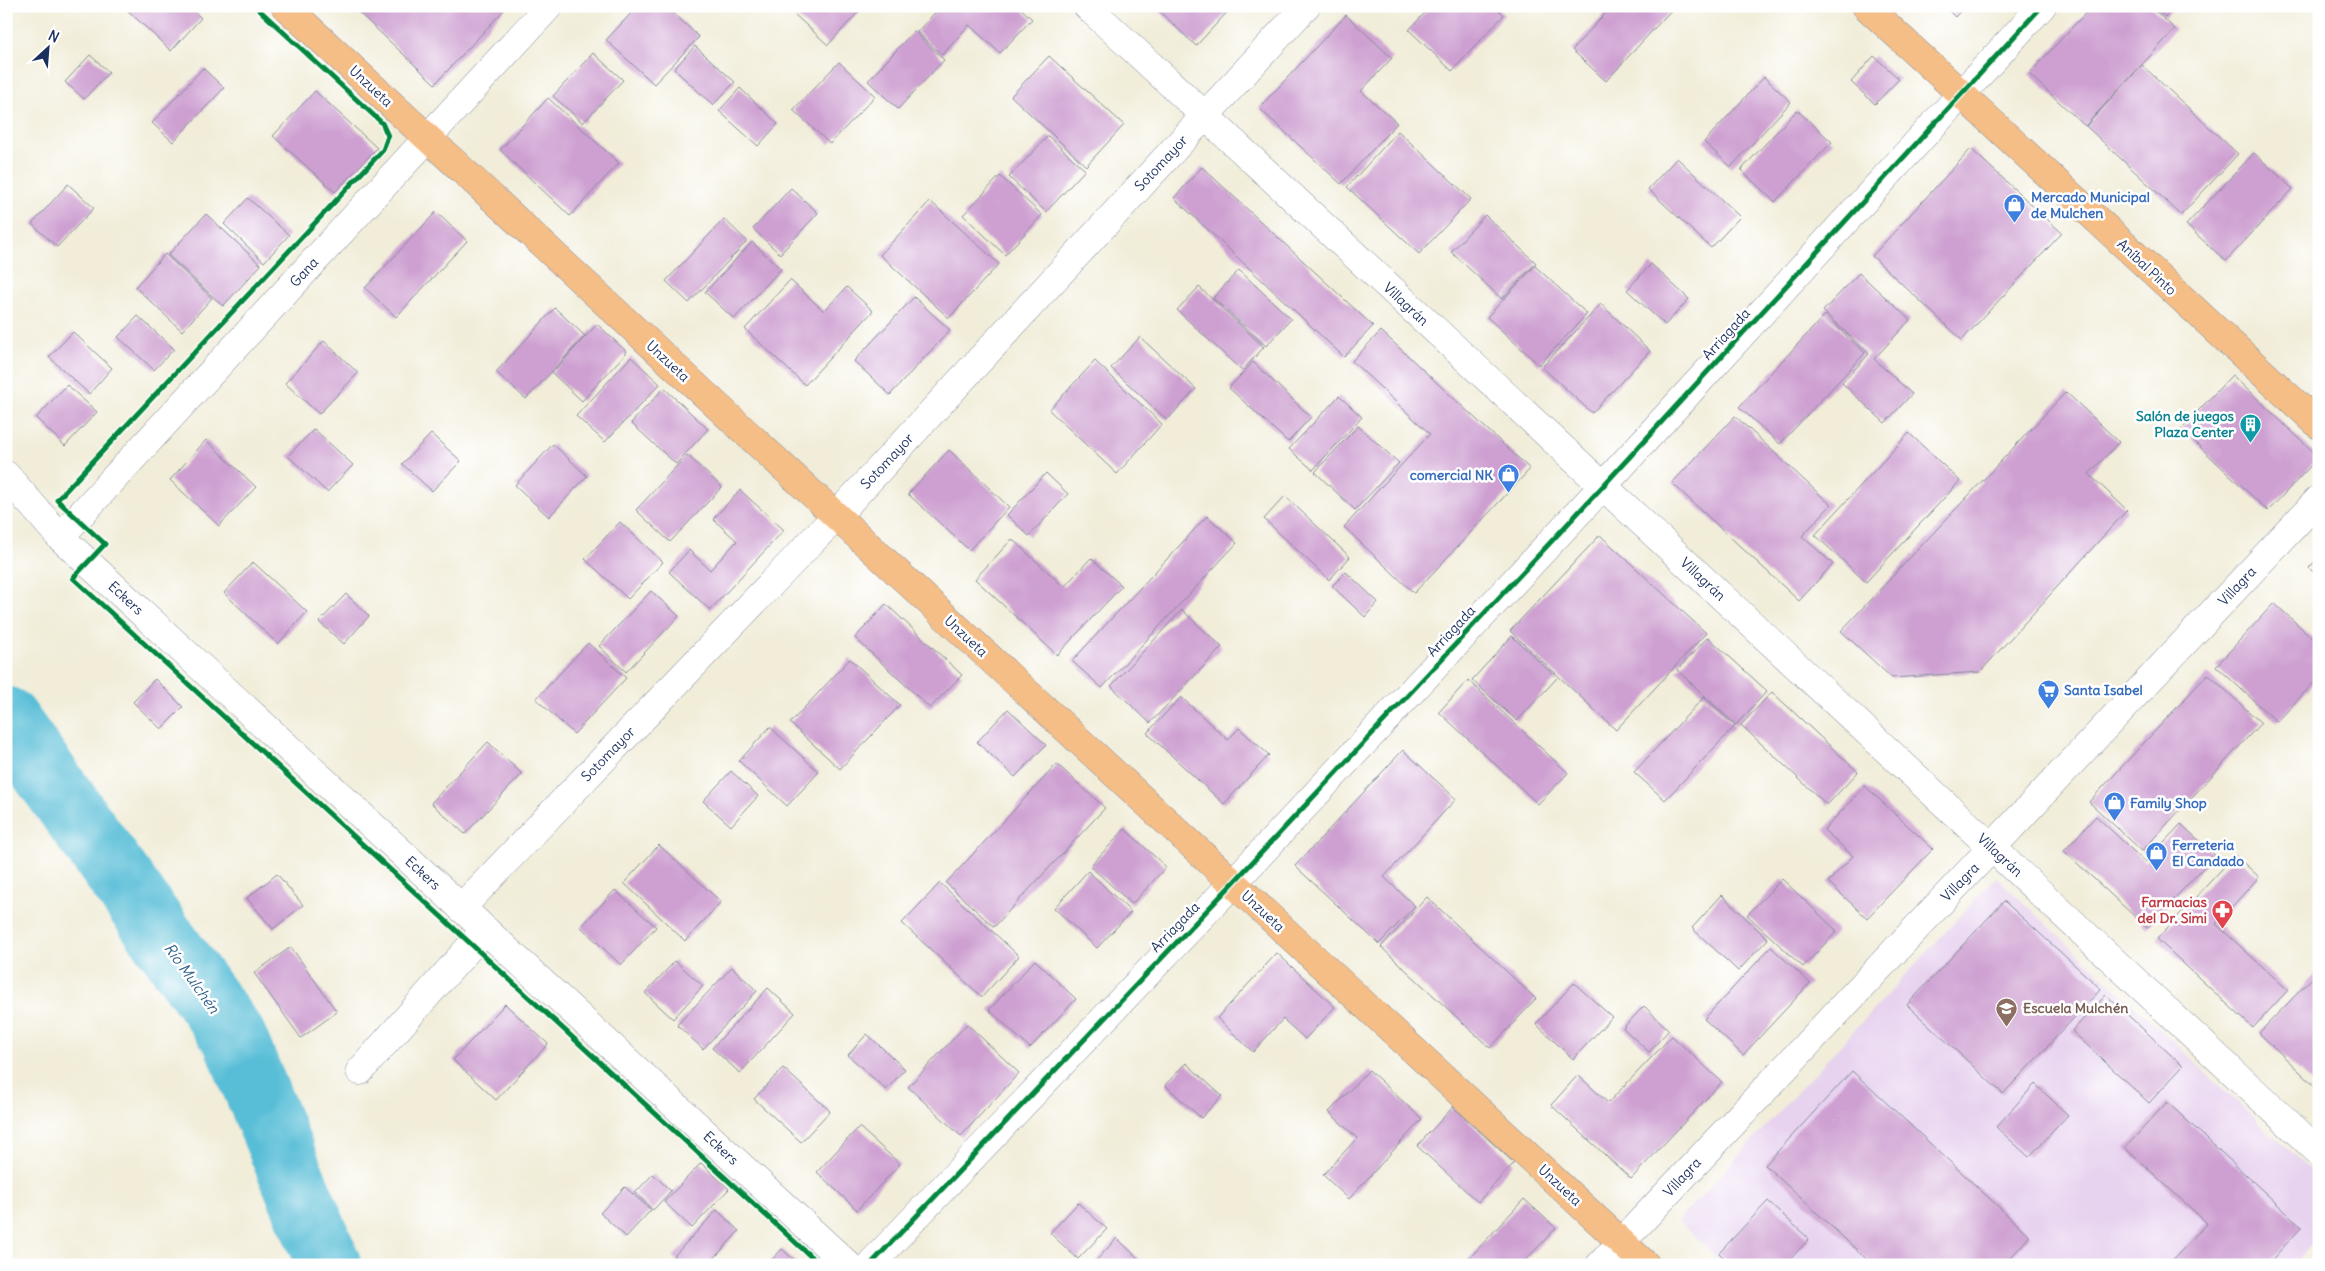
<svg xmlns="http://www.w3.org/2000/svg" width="2325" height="1271" viewBox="0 0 2325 1271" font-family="Delius,sans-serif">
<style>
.built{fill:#e7d2ef}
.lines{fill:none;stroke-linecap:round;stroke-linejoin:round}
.river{stroke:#59bed7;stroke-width:65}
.building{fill:#cea0d1}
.minor-casing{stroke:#868e9c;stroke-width:29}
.major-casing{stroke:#868e9c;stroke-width:29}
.minor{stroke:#fff;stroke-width:28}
.major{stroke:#f6be87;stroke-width:28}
.cycleway-casing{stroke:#fff;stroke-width:8}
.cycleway{stroke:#00873e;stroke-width:5}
.labels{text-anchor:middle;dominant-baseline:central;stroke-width:5;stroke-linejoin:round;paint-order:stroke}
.street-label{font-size:14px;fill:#1b2f5e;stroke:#fff}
.shop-label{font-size:14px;font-weight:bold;fill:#366cbe;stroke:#fff;text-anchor:start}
.culture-label{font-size:14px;font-weight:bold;fill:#0d838f;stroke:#fff;text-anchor:end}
.health-label{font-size:14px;font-weight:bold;fill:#be3a42;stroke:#fff;text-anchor:end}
.education-label{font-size:14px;font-weight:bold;fill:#785e54;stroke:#fff;text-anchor:start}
.water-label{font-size:15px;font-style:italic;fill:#316188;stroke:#fff}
</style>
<rect width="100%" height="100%" fill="#fff"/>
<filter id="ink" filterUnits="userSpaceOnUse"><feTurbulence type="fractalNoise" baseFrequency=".02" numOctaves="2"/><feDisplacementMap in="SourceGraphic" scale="10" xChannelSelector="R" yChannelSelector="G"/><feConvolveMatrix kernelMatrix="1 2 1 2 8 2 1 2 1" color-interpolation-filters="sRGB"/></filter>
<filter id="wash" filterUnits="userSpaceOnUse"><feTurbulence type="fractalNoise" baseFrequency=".0096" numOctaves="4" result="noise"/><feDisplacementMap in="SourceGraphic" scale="20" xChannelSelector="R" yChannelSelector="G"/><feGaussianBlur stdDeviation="1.12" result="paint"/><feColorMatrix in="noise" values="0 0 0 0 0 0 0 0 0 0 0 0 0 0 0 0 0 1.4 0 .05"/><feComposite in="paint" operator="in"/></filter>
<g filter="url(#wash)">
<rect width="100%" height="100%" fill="#f1edd9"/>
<path class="built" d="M 1996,877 L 2319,1178 L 2319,1238 L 2294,1265 L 1725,1265 L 1678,1221 Z"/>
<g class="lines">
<path class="river" d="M 6,719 L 234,1037 L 329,1265"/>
</g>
<g id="blocks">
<g class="building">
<path d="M 123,6 L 188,6 L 201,18 L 171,51 Z"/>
<path d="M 352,6 L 503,6 L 505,9 L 435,84 Z"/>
<path d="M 638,6 L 666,6 L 699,37 L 654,84 L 606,40 Z"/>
<path d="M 799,6 L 864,6 L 828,45 L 793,13 Z"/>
<path d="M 941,6 L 1018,6 L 1032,19 L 1000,53 L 969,25 L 942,55 L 917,32 Z"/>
<path d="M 1154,6 L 1228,6 L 1230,9 L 1196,46 Z"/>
<path d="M 1431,6 L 1495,6 L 1504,15 L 1452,71 L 1409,30 Z"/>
<path d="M 1612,6 L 1675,6 L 1606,81 L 1572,50 Z"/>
<path d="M 1944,6 L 1965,6 L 1955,17 Z"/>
<path d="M 2092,6 L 2150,6 L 2175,29 L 2085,126 L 2029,74 Z"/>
<path d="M 2154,6 L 2175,6 L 2165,17 Z"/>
<path d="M 1346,15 L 1392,58 L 1361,91 L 1397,123 L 1341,184 L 1259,108 Z"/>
<path d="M 914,31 L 944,60 L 898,109 L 868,81 Z"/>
<path d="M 695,46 L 735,82 L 713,105 L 674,69 Z"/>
<path d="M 593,53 L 623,80 L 583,123 L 553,96 Z"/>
<path d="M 90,55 L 109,72 L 84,99 L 65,82 Z"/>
<path d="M 1049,56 L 1124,125 L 1086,166 L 1011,96 Z"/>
<path d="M 1874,56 L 1899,79 L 1875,104 L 1851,82 Z"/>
<path d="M 839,62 L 875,96 L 830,144 L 793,110 Z"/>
<path d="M 2142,65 L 2238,154 L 2181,215 L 2086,126 Z"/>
<path d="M 203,68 L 224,88 L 173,142 L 152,123 Z"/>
<path d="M 1764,77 L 1791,102 L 1731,167 L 1704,142 Z"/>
<path d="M 740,88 L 778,124 L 758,146 L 719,111 Z"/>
<path d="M 315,91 L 377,148 L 335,192 L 273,136 Z"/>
<path d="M 548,98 L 619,163 L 570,216 L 500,150 Z"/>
<path d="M 1797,110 L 1832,142 L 1775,202 L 1741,170 Z"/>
<path d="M 1398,131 L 1471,199 L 1419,254 L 1347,187 Z"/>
<path d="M 1048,136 L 1085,170 L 1046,212 L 1009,177 Z"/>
<path d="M 1971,149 L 2062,233 L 1962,340 L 1872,256 Z"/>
<path d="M 2254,153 L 2293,189 L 2226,261 L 2186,225 Z"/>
<path d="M 1677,158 L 1740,217 L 1711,248 L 1648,189 Z"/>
<path d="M 1202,167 L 1373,326 L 1344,357 L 1174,198 Z"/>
<path d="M 1000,176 L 1042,215 L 1005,255 L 963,215 Z"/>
<path d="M 68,184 L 94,208 L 57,247 L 32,224 Z"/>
<path d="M 791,188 L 818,213 L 780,254 L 753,229 Z"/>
<path d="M 248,198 L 289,235 L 264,262 L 224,224 Z"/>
<path d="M 930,201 L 999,264 L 949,318 L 880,255 Z"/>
<path d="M 436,212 L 467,241 L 396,317 L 365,288 Z"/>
<path d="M 206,214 L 261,265 L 223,306 L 168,255 Z"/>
<path d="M 1485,215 L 1536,263 L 1502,299 L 1451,252 Z"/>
<path d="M 724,219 L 747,241 L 689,303 L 666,281 Z"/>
<path d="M 752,242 L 781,269 L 734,319 L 705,292 Z"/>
<path d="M 165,254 L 212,298 L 182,331 L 135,287 Z"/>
<path d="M 1651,264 L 1689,299 L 1665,325 L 1627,290 Z"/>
<path d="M 1535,266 L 1587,314 L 1539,365 L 1487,317 Z"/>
<path d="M 1239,270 L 1291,319 L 1266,346 L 1213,298 Z"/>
<path d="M 1859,273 L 1910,320 L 1874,359 L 1912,394 L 1885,423 L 1842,383 L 1869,354 L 1823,311 Z"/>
<path d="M 790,280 L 824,311 L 847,287 L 873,311 L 805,385 L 745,329 Z"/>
<path d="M 1199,287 L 1264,347 L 1242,371 L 1177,310 Z"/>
<path d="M 914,297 L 950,330 L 890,395 L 854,361 Z"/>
<path d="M 1601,304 L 1650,351 L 1592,413 L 1542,367 Z"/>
<path d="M 555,308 L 585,336 L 526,399 L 496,372 Z"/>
<path d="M 1825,315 L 1865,353 L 1780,444 L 1739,407 Z"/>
<path d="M 138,316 L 174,349 L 154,370 L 118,337 Z"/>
<path d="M 597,324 L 627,352 L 582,401 L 552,373 Z"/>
<path d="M 1381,331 L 1530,469 L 1414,593 L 1344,527 L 1430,434 L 1352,361 Z"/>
<path d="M 73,332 L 112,368 L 89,394 L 49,357 Z"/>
<path d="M 1140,337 L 1196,389 L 1167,420 L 1111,368 Z"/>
<path d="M 324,341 L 358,373 L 319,414 L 285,383 Z"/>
<path d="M 631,357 L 660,384 L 605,442 L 576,416 Z"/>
<path d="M 1095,361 L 1162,424 L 1117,474 L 1049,410 Z"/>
<path d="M 1253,362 L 1311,417 L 1288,442 L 1229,388 Z"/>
<path d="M 2232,375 L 2319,457 L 2268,511 L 2181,429 Z"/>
<path d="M 67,385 L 97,412 L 65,446 L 36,418 Z"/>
<path d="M 664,388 L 708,429 L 676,464 L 631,423 Z"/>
<path d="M 2066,392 L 2119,442 L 2089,474 L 2127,510 L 1980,672 L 1892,678 L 1841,631 Z"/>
<path d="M 1339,396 L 1362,417 L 1313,470 L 1289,449 Z"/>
<path d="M 1735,416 L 1831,505 L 1802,536 L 1833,564 L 1799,601 L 1672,483 Z"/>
<path d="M 1358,426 L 1399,463 L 1355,510 L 1315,472 Z"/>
<path d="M 314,429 L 353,465 L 327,492 L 288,456 Z"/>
<path d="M 1909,433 L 1960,481 L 1866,582 L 1815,535 Z"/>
<path d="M 431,434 L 461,461 L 432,491 L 402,464 Z"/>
<path d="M 206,440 L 256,487 L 219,526 L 170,480 Z"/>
<path d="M 553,444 L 587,476 L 549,517 L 515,485 Z"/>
<path d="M 949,450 L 1009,507 L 969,550 L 908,494 Z"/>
<path d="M 687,455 L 722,487 L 670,542 L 636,510 Z"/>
<path d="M 1046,473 L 1068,494 L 1029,536 L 1007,515 Z"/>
<path d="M 740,490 L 784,530 L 710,610 L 669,572 L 689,550 L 710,570 L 737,541 L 713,519 Z"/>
<path d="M 1285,496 L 1350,557 L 1329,580 L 1264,519 Z"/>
<path d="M 1207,516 L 1237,543 L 1102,688 L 1072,661 Z"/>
<path d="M 620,522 L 663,562 L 628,599 L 585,559 Z"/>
<path d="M 1600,535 L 1706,633 L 1616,730 L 1510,631 Z"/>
<path d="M 1012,539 L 1064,587 L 1091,558 L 1122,586 L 1057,655 L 975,579 Z"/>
<path d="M 2319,557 L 2319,577 L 2309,568 Z"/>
<path d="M 253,562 L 307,612 L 278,644 L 224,593 Z"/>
<path d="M 1346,572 L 1378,602 L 1365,617 L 1332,586 Z"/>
<path d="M 651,591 L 679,616 L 626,672 L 599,646 Z"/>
<path d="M 346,594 L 369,616 L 344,644 L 319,622 Z"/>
<path d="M 2274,603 L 2319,644 L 2319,677 L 2277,722 L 2216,666 Z"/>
<path d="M 886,604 L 962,675 L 930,708 L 855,638 Z"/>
<path d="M 1182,610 L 1222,647 L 1150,723 L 1111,686 Z"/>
<path d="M 1512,636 L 1557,678 L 1517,721 L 1472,680 Z"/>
<path d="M 1708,637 L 1767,691 L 1736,725 L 1677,670 Z"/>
<path d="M 588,643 L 626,678 L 574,734 L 536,699 Z"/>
<path d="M 850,659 L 900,705 L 840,769 L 790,723 Z"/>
<path d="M 2208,674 L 2261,723 L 2142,851 L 2089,802 Z"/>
<path d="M 155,679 L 183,707 L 161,729 L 133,702 Z"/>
<path d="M 1468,680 L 1568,773 L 1538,804 L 1439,712 Z"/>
<path d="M 1772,692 L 1858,772 L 1827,805 L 1741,725 Z"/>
<path d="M 1181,697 L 1228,740 L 1239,728 L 1269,755 L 1224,804 L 1147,733 Z"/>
<path d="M 1704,697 L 1735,726 L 1665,800 L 1634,772 Z"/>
<path d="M 1008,709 L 1046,745 L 1015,777 L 977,742 Z"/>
<path d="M 770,727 L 819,772 L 787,806 L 739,761 Z"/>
<path d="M 488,742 L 522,774 L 465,834 L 431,803 Z"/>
<path d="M 1403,750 L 1456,799 L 1384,877 L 1415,906 L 1379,944 L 1295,866 Z"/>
<path d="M 1057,764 L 1105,808 L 994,927 L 946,883 Z"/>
<path d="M 731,771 L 758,796 L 731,826 L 703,801 Z"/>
<path d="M 1865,786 L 1933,849 L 1867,918 L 1828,882 L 1853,856 L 1824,830 Z"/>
<path d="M 2096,816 L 2145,862 L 2181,824 L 2215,855 L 2147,928 L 2064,851 Z"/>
<path d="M 1125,829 L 1166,867 L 1132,904 L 1090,866 Z"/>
<path d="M 659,845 L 721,902 L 685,941 L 624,883 Z"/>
<path d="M 2235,855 L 2259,877 L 2216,924 L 2288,990 L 2253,1028 L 2157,939 Z"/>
<path d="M 1088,871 L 1131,912 L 1097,948 L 1054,908 Z"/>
<path d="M 277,874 L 303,905 L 273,929 L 247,898 Z"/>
<path d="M 1782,879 L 1837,931 L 1803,967 L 1747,915 Z"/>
<path d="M 940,883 L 1019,956 L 982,997 L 902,923 Z"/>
<path d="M 615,890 L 656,927 L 621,965 L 581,927 Z"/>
<path d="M 1722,895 L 1768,939 L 1738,971 L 1692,928 Z"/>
<path d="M 1427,897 L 1536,999 L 1490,1048 L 1381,947 Z"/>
<path d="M 2004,901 L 2101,989 L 2003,1094 L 1907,1005 Z"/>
<path d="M 291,947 L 337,1012 L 301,1038 L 254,973 Z"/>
<path d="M 1771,947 L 1810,983 L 1743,1055 L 1704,1019 Z"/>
<path d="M 1277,953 L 1335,1007 L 1305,1039 L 1283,1019 L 1253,1052 L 1217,1018 Z"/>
<path d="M 1035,960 L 1076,999 L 1030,1048 L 989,1010 Z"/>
<path d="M 675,961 L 703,986 L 673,1019 L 645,993 Z"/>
<path d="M 732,967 L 757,991 L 703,1049 L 677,1025 Z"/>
<path d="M 2319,971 L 2319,1090 L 2259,1033 Z"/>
<path d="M 1574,983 L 1612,1017 L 1573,1059 L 1536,1024 Z"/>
<path d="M 768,988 L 795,1013 L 740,1073 L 712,1048 Z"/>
<path d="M 2106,995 L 2183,1066 L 2149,1103 L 2072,1031 Z"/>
<path d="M 505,1004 L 548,1044 L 496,1100 L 453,1060 Z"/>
<path d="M 1644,1006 L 1669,1030 L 1649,1052 L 1623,1028 Z"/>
<path d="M 967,1024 L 1019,1073 L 961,1136 L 908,1087 Z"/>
<path d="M 867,1034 L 905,1069 L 886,1090 L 848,1055 Z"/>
<path d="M 1672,1036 L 1722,1082 L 1631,1179 L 1551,1105 L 1578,1075 L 1608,1103 Z"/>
<path d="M 1186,1063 L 1222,1096 L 1201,1118 L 1165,1085 Z"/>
<path d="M 783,1068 L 830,1111 L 801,1142 L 754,1099 Z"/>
<path d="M 1369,1070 L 1422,1119 L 1349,1199 L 1323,1175 L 1357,1138 L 1329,1112 Z"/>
<path d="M 1852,1071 L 2030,1236 L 2004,1265 L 1873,1265 L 1765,1165 Z"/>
<path d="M 2035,1084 L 2068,1115 L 2029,1157 L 1996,1127 Z"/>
<path d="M 2167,1102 L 2302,1227 L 2267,1265 L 2168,1265 L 2207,1223 L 2125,1148 Z"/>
<path d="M 1453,1107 L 1514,1163 L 1478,1202 L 1417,1146 Z"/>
<path d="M 859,1127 L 900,1164 L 857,1210 L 817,1172 Z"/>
<path d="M 701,1163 L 729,1189 L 692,1228 L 664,1202 Z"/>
<path d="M 653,1174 L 671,1191 L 653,1210 L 635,1193 Z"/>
<path d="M 625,1187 L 651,1210 L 626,1237 L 600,1213 Z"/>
<path d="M 1524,1199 L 1556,1228 L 1521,1265 L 1463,1265 Z"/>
<path d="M 1768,1201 L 1809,1239 L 1785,1265 L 1732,1265 L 1719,1253 Z"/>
<path d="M 1078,1203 L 1107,1229 L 1078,1259 L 1050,1233 Z"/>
<path d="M 717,1210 L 739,1231 L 708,1265 L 681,1265 L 673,1257 Z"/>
<path d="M 1117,1238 L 1145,1265 L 1092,1265 Z"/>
<path d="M 782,1249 L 800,1265 L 767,1265 Z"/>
</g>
</g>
</g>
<g filter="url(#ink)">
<use href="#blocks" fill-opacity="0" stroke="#868e9c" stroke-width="1"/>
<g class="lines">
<defs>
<g id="minor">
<path d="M 1087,6 L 2319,1152"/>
<path d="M 6,475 L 60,537 L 848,1265"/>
<path d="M 60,537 L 549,6"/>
<path d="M 461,908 L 836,516 L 1306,6"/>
<path d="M 360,1071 L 485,930"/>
<path d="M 870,1265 L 1233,883 L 1603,486 L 2042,6"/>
<path d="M 1600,1265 L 2319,499"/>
</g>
<g id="major">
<path d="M 285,6 L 1646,1265"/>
<path d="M 1866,6 L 2319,425"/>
</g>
</defs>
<use href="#minor" class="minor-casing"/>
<use href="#major" class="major-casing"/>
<use href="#minor" class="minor"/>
<use href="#major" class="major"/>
<defs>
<g id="cycleway">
<path d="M 255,6 L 382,123 L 388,136 L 383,150 L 57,500 L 105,544 L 73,578 L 820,1265"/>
<path d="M 870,1265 L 1233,883 L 1603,486 L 2042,6"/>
</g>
</defs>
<use href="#cycleway" class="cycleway-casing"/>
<use href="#cycleway" class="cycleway"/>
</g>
</g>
<defs>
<symbol id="shop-pin" viewBox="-11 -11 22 30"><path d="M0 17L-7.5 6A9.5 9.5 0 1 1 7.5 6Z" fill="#3f7fe0" stroke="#fff"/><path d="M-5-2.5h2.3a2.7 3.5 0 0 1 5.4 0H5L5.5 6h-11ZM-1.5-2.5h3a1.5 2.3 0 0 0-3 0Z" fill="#fff"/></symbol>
<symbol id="building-pin" viewBox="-11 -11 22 30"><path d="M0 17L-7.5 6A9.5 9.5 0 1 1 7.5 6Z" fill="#0f9aa8" stroke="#fff"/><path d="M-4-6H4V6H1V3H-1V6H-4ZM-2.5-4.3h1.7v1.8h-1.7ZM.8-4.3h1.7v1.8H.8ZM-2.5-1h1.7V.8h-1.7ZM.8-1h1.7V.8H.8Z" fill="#fff"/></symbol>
<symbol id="supermarket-pin" viewBox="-11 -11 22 30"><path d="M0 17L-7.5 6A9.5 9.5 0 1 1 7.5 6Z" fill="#3f7fe0" stroke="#fff"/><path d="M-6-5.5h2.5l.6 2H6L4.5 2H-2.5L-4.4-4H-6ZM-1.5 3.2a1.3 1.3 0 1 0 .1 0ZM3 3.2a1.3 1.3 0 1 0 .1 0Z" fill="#fff"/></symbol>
<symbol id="pharmacy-pin" viewBox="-11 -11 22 30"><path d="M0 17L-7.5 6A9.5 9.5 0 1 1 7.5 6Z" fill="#e0444e" stroke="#fff"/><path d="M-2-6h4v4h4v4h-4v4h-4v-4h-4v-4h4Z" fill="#fff"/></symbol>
<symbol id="school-pin" viewBox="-11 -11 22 30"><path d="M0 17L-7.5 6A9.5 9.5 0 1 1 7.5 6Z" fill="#8d6e63" stroke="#fff"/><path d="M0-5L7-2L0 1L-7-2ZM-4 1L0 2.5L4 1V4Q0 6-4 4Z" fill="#fff"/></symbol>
</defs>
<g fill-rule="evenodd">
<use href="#shop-pin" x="2002" y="192" width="25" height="34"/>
<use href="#building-pin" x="2238" y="412" width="25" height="34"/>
<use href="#shop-pin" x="1496" y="462" width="25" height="34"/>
<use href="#supermarket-pin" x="2036" y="678" width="25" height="34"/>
<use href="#shop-pin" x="2102" y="790" width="25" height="34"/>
<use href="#shop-pin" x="2144" y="840" width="25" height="34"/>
<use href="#pharmacy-pin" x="2210" y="898" width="25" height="34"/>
<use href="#school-pin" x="1994" y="996" width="25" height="34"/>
</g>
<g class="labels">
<g class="street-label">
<text transform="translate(371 86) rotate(43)">Unzueta</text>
<text transform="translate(1161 163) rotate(-47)">Sotomayor</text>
<text transform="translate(2147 267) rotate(43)">Aníbal Pinto</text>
<text transform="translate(304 272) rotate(-47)">Gana</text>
<text transform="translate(1406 304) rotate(43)">Villagrán</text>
<text transform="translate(1726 334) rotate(-48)">Arriagada</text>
<text transform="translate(668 361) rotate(43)">Unzueta</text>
<text transform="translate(887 461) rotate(-47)">Sotomayor</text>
<text transform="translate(1703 579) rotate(43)">Villagrán</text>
<text transform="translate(2237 586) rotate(-47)">Villagra</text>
<text transform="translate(126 598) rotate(43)">Eckers</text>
<text transform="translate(1451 631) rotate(-47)">Arriagada</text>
<text transform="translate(966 636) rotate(43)">Unzueta</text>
<text transform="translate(608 754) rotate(-46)">Sotomayor</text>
<text transform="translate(2000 855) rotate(43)">Villagrán</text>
<text transform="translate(423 873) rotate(43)">Eckers</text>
<text transform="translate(1960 882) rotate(-46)">Villagra</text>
<text transform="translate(1263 911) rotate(43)">Unzueta</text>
<text transform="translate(1175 927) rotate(-46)">Arriagada</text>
<text transform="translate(721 1148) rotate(43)">Eckers</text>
<text transform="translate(1682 1177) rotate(-47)">Villagra</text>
<text transform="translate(1560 1185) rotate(43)">Unzueta</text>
</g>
<g class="shop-label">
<text x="2031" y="197">Mercado Municipal<tspan x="2031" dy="16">de Mulchen</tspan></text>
<text x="1493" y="475" text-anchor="end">comercial NK</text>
<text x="2064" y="690">Santa Isabel</text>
<text x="2130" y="803">Family Shop</text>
<text x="2172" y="845">Ferreteria<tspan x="2172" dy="16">El Candado</tspan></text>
</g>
<g class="culture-label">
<text x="2234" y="416">Salón de juegos<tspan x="2234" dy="16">Plaza Center</tspan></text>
</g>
<g class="health-label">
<text x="2207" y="902">Farmacias<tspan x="2207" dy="16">del Dr. Simi</tspan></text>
</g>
<g class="education-label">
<text x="2023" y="1008">Escuela Mulchén</text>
</g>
<g class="water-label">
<text transform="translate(192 978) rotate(54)">Río Mulchén</text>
</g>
</g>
<rect width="2325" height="1271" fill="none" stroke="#fff" stroke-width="25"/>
<g transform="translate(48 48) rotate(26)" stroke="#ffffff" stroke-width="4" paint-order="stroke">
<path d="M0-4L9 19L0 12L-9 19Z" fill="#1b2f5e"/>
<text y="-8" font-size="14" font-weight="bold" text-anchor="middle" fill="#1b2f5e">N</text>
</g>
</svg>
